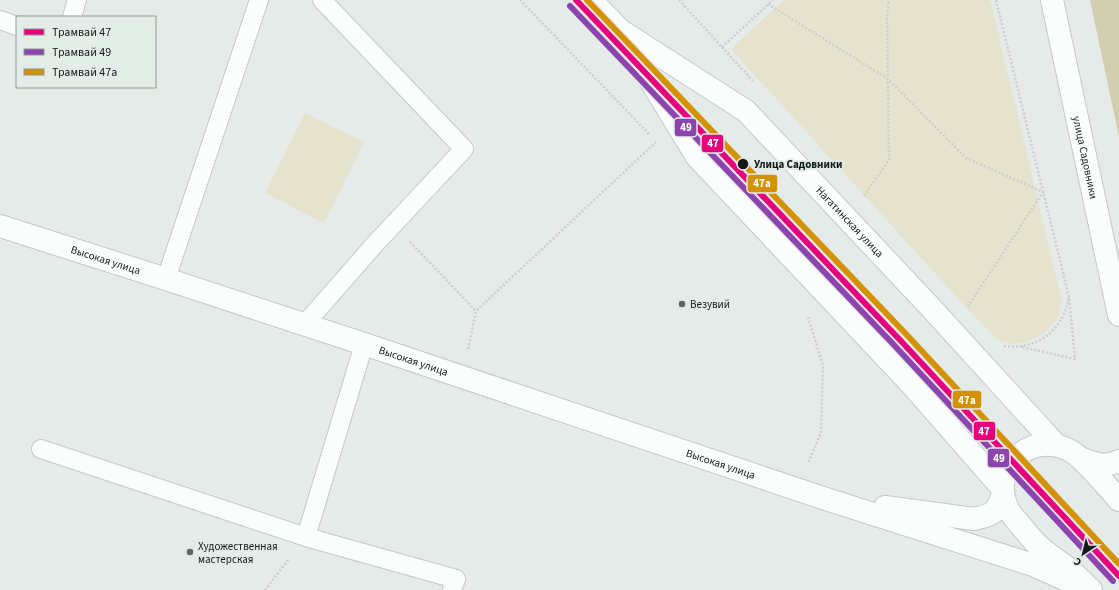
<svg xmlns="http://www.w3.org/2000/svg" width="1119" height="590" viewBox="0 0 1119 590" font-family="'Source Sans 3',sans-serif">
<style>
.green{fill:#e5e3cd}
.forest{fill:#d2cfb1}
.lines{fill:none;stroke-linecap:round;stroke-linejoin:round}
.service-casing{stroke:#c4c9c6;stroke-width:20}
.minor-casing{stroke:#c4c9c6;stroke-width:24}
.tertiary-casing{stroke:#c4c9c6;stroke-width:24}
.path{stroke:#cdcfce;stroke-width:2.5;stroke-dasharray:2 2;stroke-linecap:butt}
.service{stroke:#fbfcfc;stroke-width:18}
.minor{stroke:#fbfcfc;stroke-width:22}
.tertiary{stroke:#fbfcfc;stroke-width:22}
.tram-1-casing{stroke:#e3ede8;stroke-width:9}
.tram-2-casing{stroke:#e3ede8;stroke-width:9}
.tram-3-casing{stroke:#e3ede8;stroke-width:9}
.tram-1{stroke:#e5007d;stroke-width:6}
.tram-2{stroke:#8e44ad;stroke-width:6}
.tram-3{stroke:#d59104;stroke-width:6}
.stop-dot{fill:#161918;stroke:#e3ede8;stroke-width:1.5}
.poi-dot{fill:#5e6261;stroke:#e3ede8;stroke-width:1.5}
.labels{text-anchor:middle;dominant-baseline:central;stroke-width:4;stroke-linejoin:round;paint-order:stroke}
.street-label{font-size:11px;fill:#161918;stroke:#e3ede8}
.stop-label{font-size:11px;font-weight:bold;fill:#161918;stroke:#e3ede8;text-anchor:start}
.poi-label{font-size:11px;fill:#161918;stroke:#e3ede8;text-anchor:start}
.line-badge{stroke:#e3ede8;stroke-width:1.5}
.badge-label{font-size:11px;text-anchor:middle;font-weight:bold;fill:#fff}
</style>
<rect width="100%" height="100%" fill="#e5ebe8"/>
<g class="green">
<path d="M 784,0 L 990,0 L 1062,301 L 1058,318 L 1042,335 L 1026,342 L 1013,344 L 997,340 L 963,304 L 731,49 Z"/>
<path d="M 305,113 L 364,142 L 324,223 L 265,193 Z"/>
</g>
<path class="forest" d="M 1090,0 L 1119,0 L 1119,137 Z"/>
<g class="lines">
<defs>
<g id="service">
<path d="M 72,17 L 77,0"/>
<path d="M 0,20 L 17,26"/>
<path d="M 166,279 L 259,0"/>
<path d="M 305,324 L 375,244 L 464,149 L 322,0"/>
<path d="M 364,344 L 306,537 L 456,579 L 452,590"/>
<path d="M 41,449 L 306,537"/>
</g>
<g id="minor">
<path id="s1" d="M 0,226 L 166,279 L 364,344 L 826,499 L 1033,565 L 1089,590"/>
<path d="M 885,507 L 974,519 C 994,514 996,514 1003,494"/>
</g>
<g id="tertiary">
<path d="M 591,0 L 619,29 L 697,157 L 912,385 L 1003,489"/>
<path id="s2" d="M 1052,0 L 1119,315"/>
<path id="s3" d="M 623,32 L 746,111 L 933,310 L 1056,445"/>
<path d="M 1080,458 C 1093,463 1105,468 1119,461"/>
<path d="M 1091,590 C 1084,583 1077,576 1069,569 C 1059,561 1047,554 1038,545 C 1032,540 1027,533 1022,527 C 1017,521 1010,514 1007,507 C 990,468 1029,432 1067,449 C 1082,455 1107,487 1119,500"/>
</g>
</defs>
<use href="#service" class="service-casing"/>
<use href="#minor" class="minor-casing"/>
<use href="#tertiary" class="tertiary-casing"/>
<g class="path">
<path d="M 520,0 L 650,135"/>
<path d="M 679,0 L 753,81"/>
<path d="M 996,0 L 1069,297 L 1075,359 L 1022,347"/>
<path d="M 768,4 L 888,79 L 966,158 L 1043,192 L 967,308"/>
<path d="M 722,47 L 773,0"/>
<path d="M 864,196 L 889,160 L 887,15 L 889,0"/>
<path d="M 410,242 L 476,311"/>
<path d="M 808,317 L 823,365 L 821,433 L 808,463"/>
<path d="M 1004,346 C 1037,351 1064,329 1069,297"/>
<path d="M 468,349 L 476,311 L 656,142"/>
<path d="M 265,590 L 289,559"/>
</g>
<use href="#service" class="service"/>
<use href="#minor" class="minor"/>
<use href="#tertiary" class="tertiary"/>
<defs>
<path id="tram-1" d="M 576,0 L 900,340 L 1119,576"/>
<path id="tram-2" d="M 570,6 L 894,345 L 1113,581"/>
<path id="tram-3" d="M 587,0 L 906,334 L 1119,564"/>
</defs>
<use href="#tram-1" class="tram-1-casing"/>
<use href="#tram-2" class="tram-2-casing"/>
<use href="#tram-3" class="tram-3-casing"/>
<use href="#tram-1" class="tram-1"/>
<use href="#tram-2" class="tram-2"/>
<use href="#tram-3" class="tram-3"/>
</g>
<circle class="stop-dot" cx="743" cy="164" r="6"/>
<g class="poi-dot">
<circle cx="682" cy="304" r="4"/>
<circle cx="190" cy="552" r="4"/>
</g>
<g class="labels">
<g class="street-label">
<text stroke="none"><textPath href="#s2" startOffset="161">улица Садовники</textPath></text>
<text stroke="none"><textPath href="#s3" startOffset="298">Нагатинская улица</textPath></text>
<text stroke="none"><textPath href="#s1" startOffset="111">Высокая улица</textPath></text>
<text stroke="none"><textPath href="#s1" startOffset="435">Высокая улица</textPath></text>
<text stroke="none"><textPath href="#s1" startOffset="759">Высокая улица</textPath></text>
</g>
<g class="stop-label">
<text x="754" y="164">Улица Садовники</text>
</g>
<g class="poi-label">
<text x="690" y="304">Везувий</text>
<text x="198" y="546">Художественная<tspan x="198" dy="13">мастерская</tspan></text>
</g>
</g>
<g class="line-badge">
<rect x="674" y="118" width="23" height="19" rx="4" fill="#8e44ad"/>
<rect x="701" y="134" width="23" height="19" rx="4" fill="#e5007d"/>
<rect x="747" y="174" width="31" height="19" rx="4" fill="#d59104"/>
<rect x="952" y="390" width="30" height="19" rx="4" fill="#d59104"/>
<rect x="973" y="421" width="23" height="20" rx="4" fill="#e5007d"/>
<rect x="987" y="448" width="23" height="20" rx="4" fill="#8e44ad"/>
</g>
<g class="badge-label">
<text x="686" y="131">49</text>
<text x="713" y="147">47</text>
<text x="762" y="187">47а</text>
<text x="967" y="404">47а</text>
<text x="984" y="435">47</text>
<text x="999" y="462">49</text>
</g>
<rect x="16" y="16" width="140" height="72" fill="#e3ede8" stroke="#919895"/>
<rect x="24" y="29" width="20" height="6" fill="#e5007d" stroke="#919895"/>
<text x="52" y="36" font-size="12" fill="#161918">Трамвай 47</text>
<rect x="24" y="49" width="20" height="6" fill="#8e44ad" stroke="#919895"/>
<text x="52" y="56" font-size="12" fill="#161918">Трамвай 49</text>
<rect x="24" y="69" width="20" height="6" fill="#d59104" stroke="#919895"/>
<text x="52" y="76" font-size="12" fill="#161918">Трамвай 47а</text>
<g transform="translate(1083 554) rotate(215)" stroke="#e3ede8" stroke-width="3" paint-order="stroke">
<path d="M0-3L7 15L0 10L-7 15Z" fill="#161918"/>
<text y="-6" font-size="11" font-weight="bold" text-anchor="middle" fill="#161918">С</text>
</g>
</svg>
